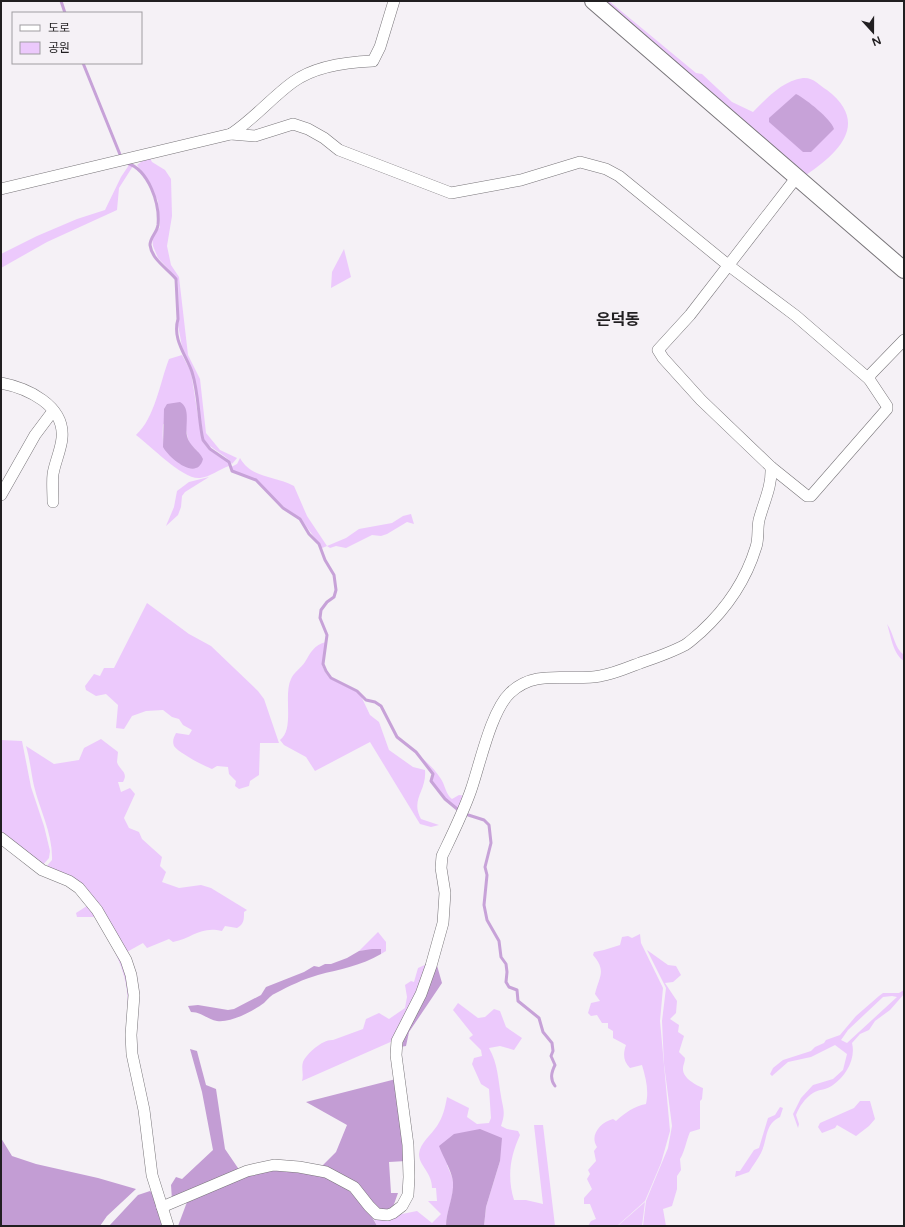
<svg xmlns="http://www.w3.org/2000/svg" width="905" height="1227" viewBox="0 0 905 1227" font-family="'Varela Round','Noto Sans KR',sans-serif">
<style>
.green{fill:#ecc9fc;fill-rule:evenodd}
.forest{fill:#c39dd4}
.water{fill:#c7a2d8}
.lines{fill:none;stroke-linecap:round;stroke-linejoin:round}
.stream{stroke:#c7a2d8;stroke-width:3}
.minor-casing{stroke:#787579;stroke-width:12}
.secondary-casing{stroke:#787579;stroke-width:18}
.minor{stroke:#fff;stroke-width:11}
.secondary{stroke:#fff;stroke-width:16}
.labels{text-anchor:middle;dominant-baseline:central;stroke-width:3.5;stroke-linejoin:round;paint-order:stroke}
.quarter-label{font-size:16px;font-weight:bold;fill:#211f21;stroke:#f5f1f6}
</style>
<rect width="100%" height="100%" fill="#f5f1f6"/>
<g class="green">
<path d="M 599,1 L 609,1 L 696,73 L 702,74 L 732,102 L 753,112 C 767,98 782,81 803,78 C 813,77 819,85 827,90 C 870,123 839,153 806,175 Z"/>
<path d="M 149,156 L 152,162 L 165,170 L 171,179 L 172,216 L 167,246 L 171,265 L 179,277 L 188,355 L 200,379 L 206,433 L 220,450 L 237,458 L 232,464 C 226,454 211,450 204,440 L 193,372 L 183,352 L 178,325 L 179,318 L 178,282 L 174,275 L 158,258 L 153,246 L 152,238 L 160,227 L 158,201 L 143,173 L 137,165 Z"/>
<path d="M 129,165 L 133,166 L 119,188 L 117,210 L 47,242 L 1,268 L 1,254 L 37,236 L 77,219 L 105,210 L 121,177 Z"/>
<path d="M 344,249 L 351,277 L 331,288 L 332,272 Z"/>
<path d="M 182,355 L 191,372 L 202,441 L 209,450 L 228,462 L 229,466 C 220,469 210,477 200,478 C 183,480 151,446 136,435 C 155,418 160,382 169,359 ZM 163,424 L 186,430 L 189,443 L 198,452 L 180,464 C 163,449 162,447 163,424 Z"/>
<path d="M 240,458 C 252,479 274,475 294,486 L 307,516 L 327,546 L 346,538 L 359,529 L 392,523 L 403,516 L 411,514 L 414,524 L 407,522 L 387,534 L 381,536 L 372,535 L 346,548 L 336,546 L 330,548 L 327,546 L 322,548 L 301,519 L 284,507 L 256,480 L 232,471 L 231,467 L 237,464 Z"/>
<path d="M 209,477 L 185,492 L 182,496 L 181,507 L 178,515 L 166,526 L 174,507 L 177,491 L 189,482 Z"/>
<path d="M 147,603 L 189,634 L 211,646 L 258,691 L 264,699 L 279,743 L 260,743 L 259,775 L 250,781 L 249,786 L 239,789 L 235,786 L 236,781 L 229,774 L 228,767 L 217,766 L 212,769 C 204,766 179,753 174,746 C 172,741 174,737 176,733 L 189,735 L 192,730 L 183,725 L 179,719 L 172,717 L 163,710 L 146,711 L 132,716 L 124,729 L 116,728 L 118,705 L 106,694 L 96,696 L 86,690 L 85,686 L 94,674 L 100,676 L 104,668 L 114,668 Z"/>
<path d="M 887,624 C 894,633 894,648 904,655 L 904,661 C 893,654 891,636 887,624 Z"/>
<path d="M 326,642 L 322,665 L 325,672 L 331,679 L 357,692 L 361,696 L 370,715 L 379,722 L 389,750 L 413,767 L 425,770 C 427,791 410,799 421,819 L 439,825 L 431,827 L 420,824 L 370,742 L 315,771 L 306,757 L 284,745 L 280,740 C 295,729 283,695 291,679 C 294,672 301,668 305,662 C 311,652 314,645 326,642 Z"/>
<path d="M 101,739 L 118,752 L 117,762 C 119,770 129,772 123,782 L 118,782 L 121,792 L 130,788 L 135,794 L 124,818 L 129,828 L 139,832 L 142,839 L 162,857 L 160,866 L 166,872 L 162,882 L 179,888 L 201,885 L 211,888 L 247,910 L 244,912 C 244,920 244,924 237,928 L 225,926 L 222,931 C 200,926 193,938 173,942 L 169,939 L 147,948 L 143,943 L 125,953 L 101,909 L 45,868 L 52,860 C 53,834 40,811 34,786 C 31,773 30,759 26,746 L 54,764 L 79,760 L 84,748 Z"/>
<path d="M 1,740 L 22,741 L 31,787 L 44,826 L 50,851 L 49,858 L 42,866 L 1,834 Z"/>
<path d="M 422,758 C 429,764 436,771 441,779 C 445,785 446,795 452,799 L 459,795 L 466,796 L 461,811 L 445,799 L 432,781 L 434,774 Z"/>
<path d="M 90,904 L 116,947 L 131,987 L 128,1011 C 129,971 114,950 96,917 L 77,917 L 76,913 Z"/>
<path d="M 378,932 L 386,942 L 386,951 L 381,954 L 381,949 L 359,951 Z"/>
<path d="M 640,934 L 641,943 L 663,988 L 660,1021 L 670,1131 L 661,1163 L 645,1201 L 617,1226 L 588,1226 L 591,1221 L 596,1219 L 590,1204 L 584,1204 L 584,1198 L 592,1189 L 587,1179 L 590,1174 L 588,1170 L 596,1161 L 594,1151 L 597,1147 C 589,1135 601,1122 613,1119 L 616,1121 C 625,1113 634,1106 646,1104 C 649,1090 646,1079 642,1065 L 630,1068 C 623,1061 623,1054 626,1045 L 613,1038 L 613,1031 L 608,1028 L 608,1023 L 602,1023 L 597,1015 L 591,1016 L 588,1013 L 591,1003 L 600,1001 L 595,994 C 599,977 607,971 593,955 L 594,952 L 604,950 L 620,945 L 622,937 L 628,936 L 632,938 Z"/>
<path d="M 647,950 L 668,965 L 676,966 L 681,975 L 673,982 L 665,983 L 677,1001 L 676,1013 L 670,1019 L 679,1025 L 678,1032 L 684,1036 L 679,1052 L 685,1058 C 685,1062 683,1065 683,1068 C 682,1078 696,1085 703,1088 L 702,1099 L 700,1101 L 700,1129 L 690,1132 C 686,1141 685,1151 680,1159 L 681,1170 L 677,1176 L 677,1189 L 672,1206 L 663,1209 L 666,1226 L 643,1226 L 646,1201 L 668,1148 L 672,1126 L 664,1064 L 662,1021 L 666,988 Z"/>
<path d="M 429,963 L 395,1040 L 302,1081 C 304,1074 301,1068 303,1062 C 307,1053 323,1039 333,1040 L 363,1029 L 366,1019 L 379,1013 L 389,1019 L 405,1008 L 407,997 L 405,985 L 411,981 L 414,982 L 418,968 Z"/>
<path d="M 904,990 L 904,994 L 890,1010 L 875,1021 L 869,1030 L 860,1034 L 852,1043 C 856,1059 846,1076 833,1085 C 827,1090 819,1089 813,1093 C 805,1098 799,1107 796,1115 L 799,1124 L 798,1128 L 793,1114 L 801,1098 L 813,1085 L 833,1079 L 843,1070 L 847,1054 L 835,1045 L 811,1057 L 788,1062 L 772,1076 L 770,1074 L 773,1068 L 783,1060 L 811,1051 L 815,1047 L 824,1043 L 826,1040 L 840,1035 L 856,1016 L 879,996 L 883,993 L 899,993 ZM 892,996 L 897,997 L 847,1043 L 841,1040 L 848,1030 L 883,997 Z"/>
<path d="M 458,1003 L 478,1018 L 485,1017 L 494,1009 L 500,1011 L 506,1027 L 522,1038 L 514,1050 L 500,1046 L 489,1048 C 498,1064 498,1079 501,1096 C 503,1109 506,1112 501,1126 L 507,1129 L 518,1131 L 520,1135 C 510,1157 507,1177 514,1200 L 526,1200 L 543,1204 L 534,1125 L 543,1125 L 555,1226 L 484,1226 L 486,1207 L 500,1161 L 447,1165 C 449,1170 452,1176 453,1181 C 455,1196 446,1211 446,1226 L 377,1226 L 373,1217 L 397,1215 L 417,1211 L 432,1223 L 441,1214 L 428,1201 L 437,1201 L 436,1188 L 432,1188 C 432,1172 419,1166 419,1154 C 420,1143 431,1135 437,1126 C 443,1117 445,1108 447,1097 L 469,1108 L 467,1117 L 477,1124 L 489,1123 L 491,1118 L 489,1089 L 481,1084 L 472,1064 L 474,1058 L 482,1056 L 481,1050 L 469,1038 L 473,1035 L 453,1010 Z"/>
<path d="M 860,1101 L 870,1101 L 875,1119 L 869,1126 L 856,1136 L 837,1125 L 835,1128 L 822,1133 L 818,1127 L 820,1123 L 854,1108 Z"/>
<path d="M 780,1107 L 783,1108 L 780,1117 C 764,1125 768,1139 761,1153 C 758,1159 753,1165 749,1172 L 735,1177 L 736,1171 L 740,1171 L 754,1150 L 759,1148 L 768,1118 L 775,1115 Z"/>
<path d="M 645,1202 L 642,1226 L 618,1226 L 621,1223 Z"/>
</g>
<g class="forest">
<path d="M 372,949 L 381,949 L 381,954 C 361,966 340,969 318,975 C 304,979 289,986 276,993 C 271,995 268,999 264,1003 C 253,1011 231,1023 217,1021 C 208,1020 202,1012 191,1012 L 188,1006 L 198,1005 L 228,1010 L 234,1009 L 261,995 L 266,987 L 304,972 L 314,966 L 319,967 L 325,964 L 331,964 L 347,958 L 359,951 Z"/>
<path d="M 436,962 L 442,983 L 409,1032 L 406,1046 L 400,1047 Z"/>
<path d="M 190,1049 L 197,1051 L 198,1055 L 206,1085 L 216,1089 L 225,1149 L 240,1171 L 172,1200 L 171,1185 L 176,1177 L 182,1179 L 213,1150 L 202,1092 Z"/>
<path d="M 396,1079 L 406,1161 L 389,1162 L 391,1193 L 398,1193 L 393,1207 L 383,1212 L 321,1167 L 336,1152 L 347,1125 L 306,1102 Z"/>
<path d="M 480,1129 L 502,1138 L 500,1161 L 486,1207 L 484,1226 L 446,1226 C 446,1211 454,1197 453,1182 C 452,1171 443,1157 439,1146 L 454,1134 Z"/>
<path d="M 1,1138 L 12,1156 L 36,1164 L 98,1178 L 136,1189 L 107,1216 L 100,1226 L 1,1226 Z"/>
<path d="M 270,1170 C 288,1170 306,1171 323,1176 C 344,1181 368,1207 377,1226 L 178,1226 L 187,1202 L 245,1177 Z"/>
<path d="M 150,1191 L 155,1195 L 164,1226 L 109,1226 L 138,1195 Z"/>
</g>
<g class="water">
<path d="M 796,94 C 806,99 831,119 834,129 L 811,152 L 803,152 L 769,122 L 769,118 Z"/>
<path d="M 180,402 C 191,408 185,425 187,436 C 189,446 199,450 203,459 C 197,482 169,458 163,447 L 164,409 L 167,404 Z"/>
</g>
<g class="lines">
<g class="stream">
<path d="M 61,1 L 65,13"/>
<path d="M 83,63 L 121,157"/>
<path d="M 127,163 C 149,170 160,204 158,225 C 157,233 150,237 150,245 C 152,260 167,268 176,279 L 178,319 C 172,339 186,355 192,372 C 199,394 198,418 203,440 L 210,449 L 229,462 L 232,471 L 256,480 L 283,508 L 300,519 L 309,534 L 319,544 L 325,560 L 334,575 L 336,590 L 334,597 L 327,602 L 321,610 L 320,618 L 327,635 L 323,664 L 326,671 L 331,678 L 357,691 L 366,700 L 375,702 L 381,706 L 397,737 L 416,752 L 433,774 L 431,781 L 445,799 L 462,813 L 484,820 L 489,825 L 491,843 L 485,867 L 487,875 L 484,905 L 487,920 L 499,941 L 501,957 L 506,964 L 507,972 L 506,982 L 509,987 L 517,990 L 518,1001 L 539,1018 L 543,1032 L 552,1043 L 553,1051 L 551,1056 L 555,1065 C 551,1073 550,1079 555,1086"/>
</g>
<defs>
<g id="minor">
<path d="M 231,134 L 255,136 L 293,124 L 308,129 L 324,138 L 339,150 L 451,193 L 521,180 L 580,162 L 606,169 L 619,176 L 728,265 L 796,316 L 869,379"/>
<path d="M 796,178 L 690,315 L 658,350 L 663,358 L 701,400 L 771,467 L 807,496 L 811,496 L 887,409 L 887,406 L 869,379 L 871,374 L 904,340"/>
<path d="M 1,189 L 231,134 C 254,119 271,98 293,82 C 315,66 346,62 373,61 L 380,47 L 394,1"/>
<path d="M 1,383 C 27,388 65,405 62,438 C 61,450 55,462 53,474 C 52,483 53,493 53,502"/>
<path d="M 1,495 L 35,435 L 53,411"/>
<path d="M 1,838 L 42,870 L 69,881 L 79,888 L 97,910 L 126,960 L 131,975 L 134,995 L 131,1035 L 132,1054 L 144,1110 L 152,1175 L 168,1226"/>
<path d="M 162,1207 L 247,1171 L 274,1165 L 299,1167 L 326,1172 L 354,1187 L 369,1206 L 377,1214 L 388,1215 L 393,1213 L 402,1206 L 408,1195 L 409,1177 L 408,1145 L 396,1055 L 397,1041 L 421,994 L 431,966 L 443,923 L 445,893 L 441,868 L 442,856 C 452,835 463,813 471,790 C 480,764 491,711 510,693 C 536,668 568,682 600,676 C 613,674 627,668 640,663 C 655,658 670,653 685,645 C 690,642 696,636 701,632 C 726,609 746,580 756,547 C 759,538 757,529 759,520 C 764,501 772,487 771,467"/>
</g>
<path id="secondary" d="M 593,1 L 904,270"/>
</defs>
<use href="#minor" class="minor-casing"/>
<use href="#secondary" class="secondary-casing"/>
<use href="#minor" class="minor"/>
<use href="#secondary" class="secondary"/>
</g>
<g class="labels">
<g class="quarter-label">
<text x="618" y="320">은덕동</text>
</g>
</g>
<rect width="905" height="1227" fill="none" stroke="#211f21" stroke-width="4"/>
<rect x="12" y="12" width="130" height="52" fill="#f5f1f6" stroke="#a09da1"/>
<rect x="20" y="25" width="20" height="6" fill="#ffffff" stroke="#a09da1"/>
<text x="48" y="32" font-size="12" fill="#211f21">도로</text>
<rect x="20" y="42" width="20" height="12" fill="#ecc9fc" stroke="#a09da1"/>
<text x="48" y="52" font-size="12" fill="#211f21">공원</text>
<g transform="translate(873 32) rotate(159)" stroke="#f5f1f6" stroke-width="3" paint-order="stroke">
<path d="M0-3L7 15L0 10L-7 15Z" fill="#211f21"/>
<text y="-6" font-size="11" font-weight="bold" text-anchor="middle" fill="#211f21">N</text>
</g>
</svg>
